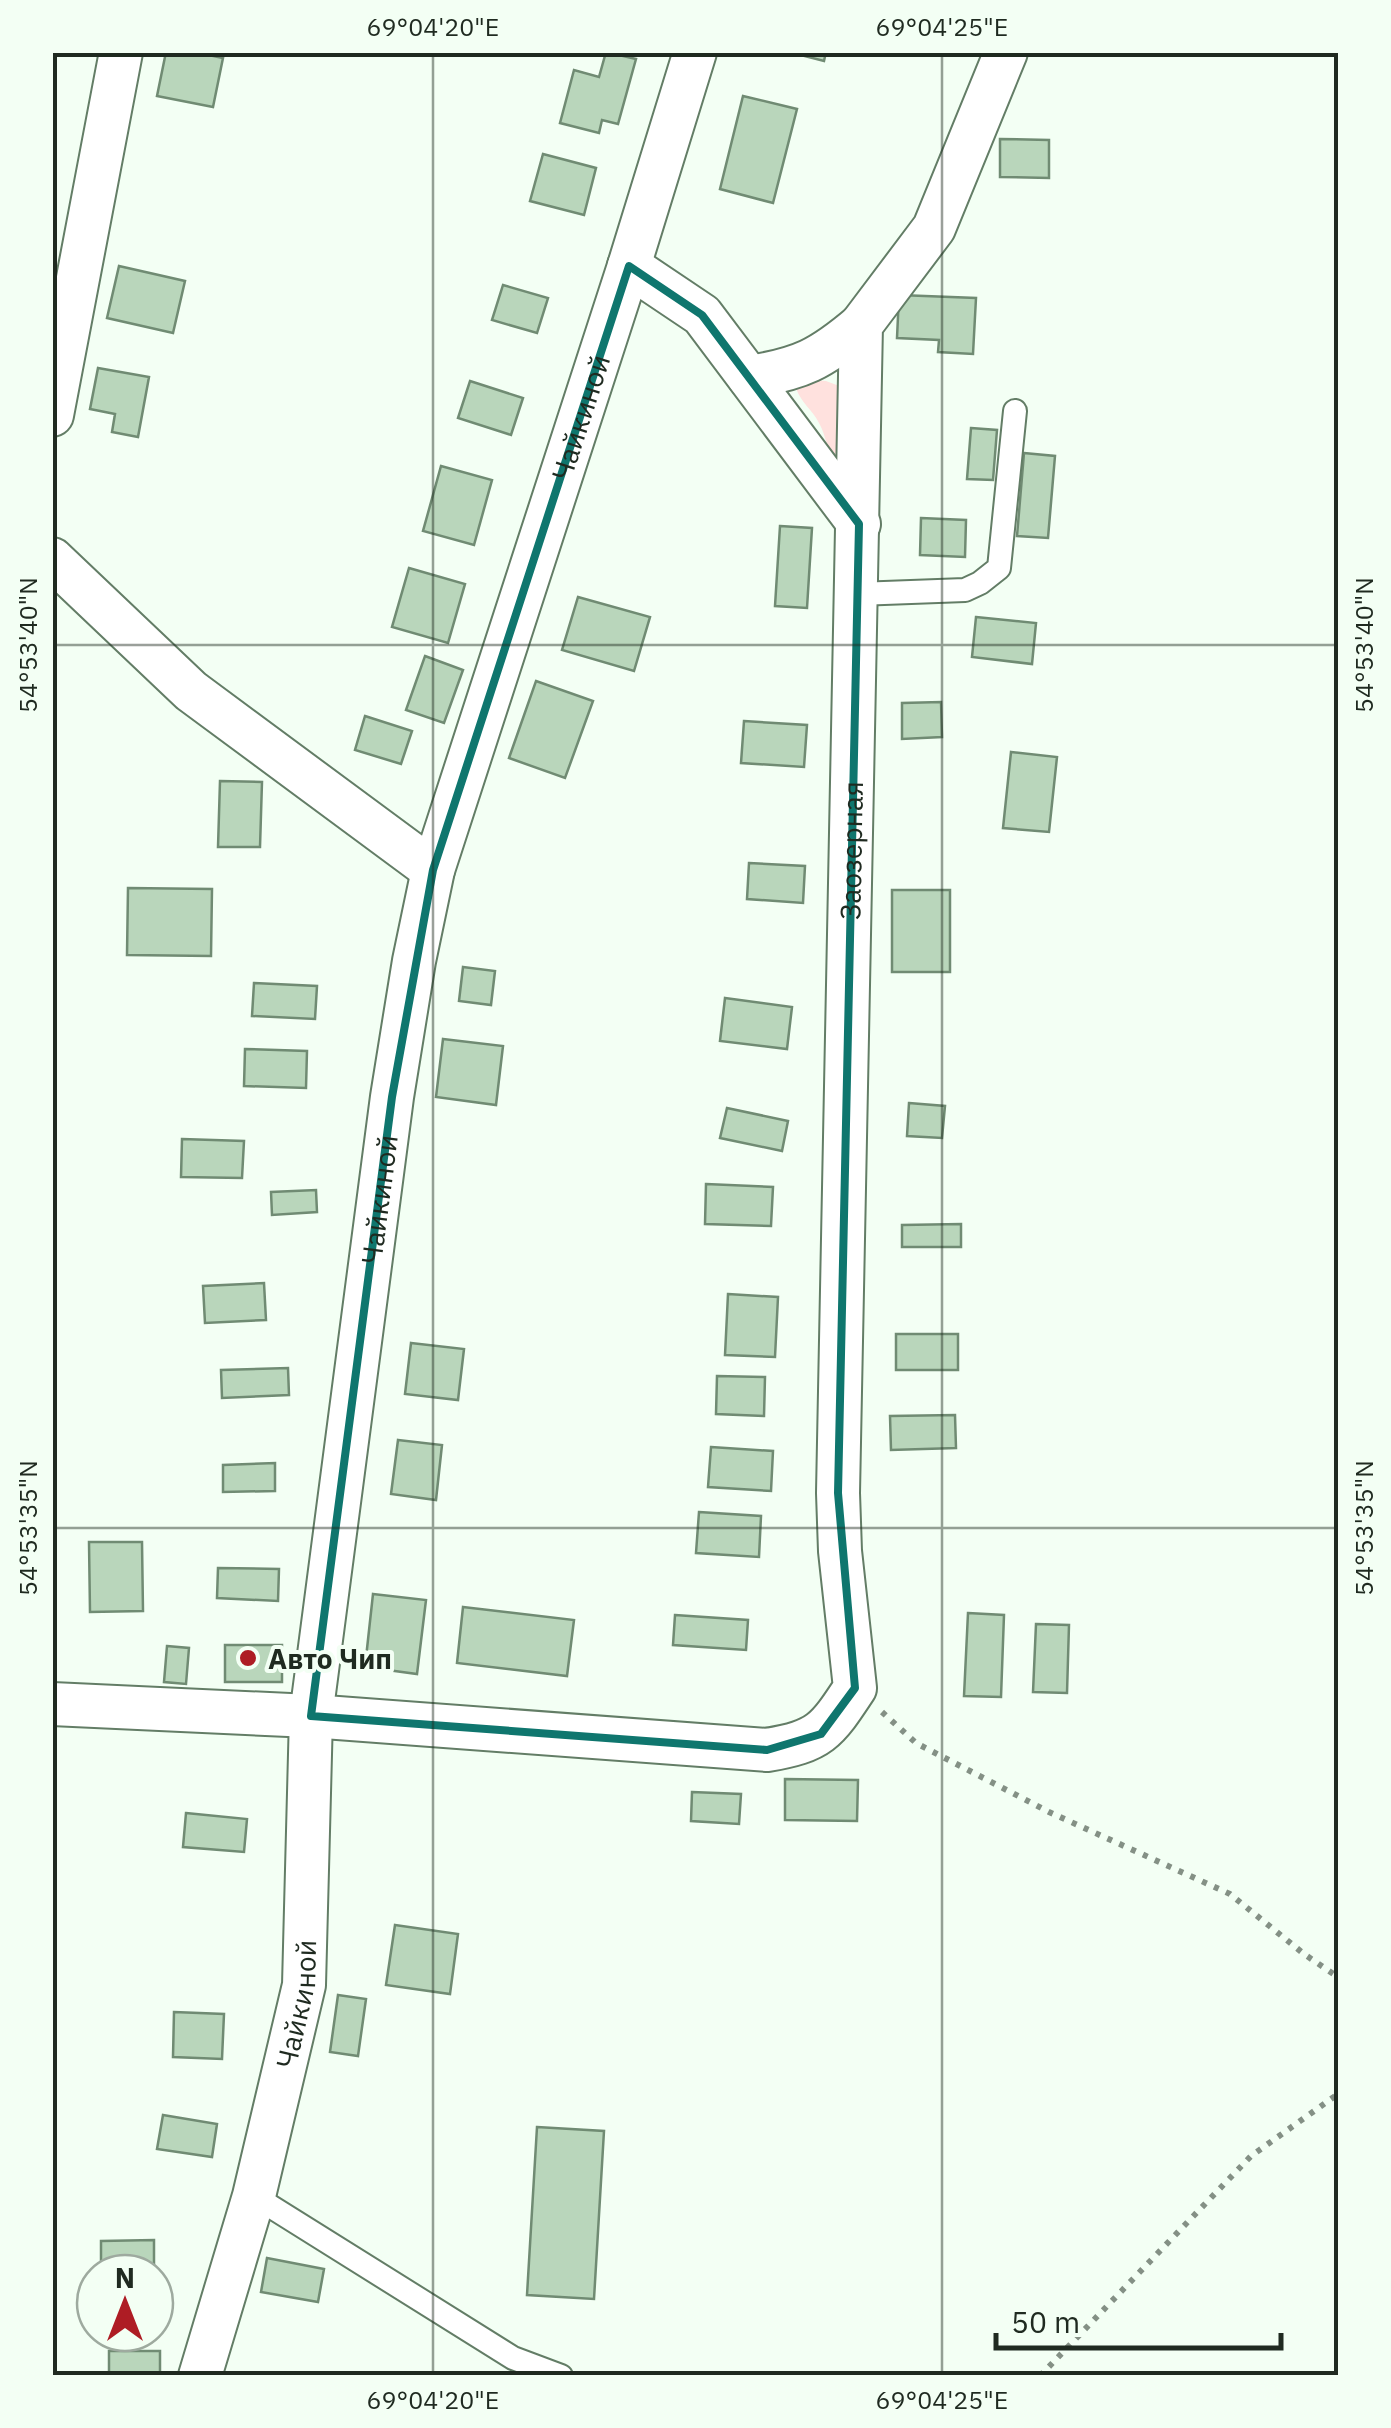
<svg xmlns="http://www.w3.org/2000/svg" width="1391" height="2428" viewBox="0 0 1391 2428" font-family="'IBM Plex Sans',sans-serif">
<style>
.green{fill:#ffe1de}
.building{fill:#b9d6bb;stroke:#708b73;stroke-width:2.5}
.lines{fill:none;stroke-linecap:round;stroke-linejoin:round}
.lane-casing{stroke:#637d66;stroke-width:26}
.street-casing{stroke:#637d66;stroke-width:46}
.path{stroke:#849085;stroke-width:6;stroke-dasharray:5 8;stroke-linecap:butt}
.lane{stroke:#fff;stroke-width:22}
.street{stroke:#fff;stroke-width:42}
.marked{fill:none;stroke:#0f766e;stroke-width:8;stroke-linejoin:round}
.ticks{fill:none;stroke:#1f2a20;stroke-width:2.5;stroke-opacity:0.45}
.poi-dot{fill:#ae1c24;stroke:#f3fff4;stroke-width:4}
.labels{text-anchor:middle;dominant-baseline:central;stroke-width:8;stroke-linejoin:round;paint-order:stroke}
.street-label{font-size:28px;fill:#1f2a20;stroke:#f3fff4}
.poi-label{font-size:28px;font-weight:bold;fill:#1f2a20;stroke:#f3fff4;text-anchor:start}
.neatline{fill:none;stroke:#1f2a20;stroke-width:4}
.ticks-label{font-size:25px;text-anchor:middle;fill:#1f2a20}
</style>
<rect width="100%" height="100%" fill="#f3fff4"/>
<path class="green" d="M 810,380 L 826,381 L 842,387 L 838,463 C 826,452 827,437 819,423 C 812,409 801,403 796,388 Z"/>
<g class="building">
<path d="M 166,52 L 194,52 L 223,58 L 213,107 L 157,96 Z"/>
<path d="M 606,52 L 636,59 L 618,124 L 602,120 L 599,133 L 560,123 L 574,70 L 599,77 Z"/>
<path d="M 789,52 L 826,52 L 824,61 Z"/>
<path d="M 743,96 L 797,109 L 773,203 L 720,189 Z"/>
<path d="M 1000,139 L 1049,140 L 1049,178 L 1000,177 Z"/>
<path d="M 543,154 L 596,168 L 584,215 L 530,201 Z"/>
<path d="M 119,266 L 185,281 L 173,333 L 107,318 Z"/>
<path d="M 503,285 L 548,298 L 537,333 L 492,320 Z"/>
<path d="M 899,295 L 976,298 L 973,354 L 938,352 L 939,340 L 897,338 Z"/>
<path d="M 98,368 L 149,377 L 138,437 L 112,432 L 115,414 L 90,409 Z"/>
<path d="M 470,381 L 523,398 L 511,435 L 458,418 Z"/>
<path d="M 971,428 L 997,430 L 993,480 L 967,479 Z"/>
<path d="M 1024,453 L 1055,456 L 1048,538 L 1017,536 Z"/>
<path d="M 441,466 L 492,480 L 474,545 L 423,531 Z"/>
<path d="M 921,518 L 966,520 L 965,557 L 920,555 Z"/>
<path d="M 780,526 L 812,528 L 807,608 L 775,606 Z"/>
<path d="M 409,568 L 465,584 L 448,643 L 392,627 Z"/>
<path d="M 578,597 L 650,617 L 634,671 L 562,650 Z"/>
<path d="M 976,617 L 1036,623 L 1032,664 L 972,657 Z"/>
<path d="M 425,656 L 463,670 L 444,723 L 406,710 Z"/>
<path d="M 536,681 L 593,701 L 565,778 L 509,758 Z"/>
<path d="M 941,702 L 942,737 L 902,739 L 902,703 Z"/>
<path d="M 365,716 L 412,731 L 401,764 L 355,750 Z"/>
<path d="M 744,721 L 807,725 L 804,767 L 741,763 Z"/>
<path d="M 1011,752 L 1057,757 L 1049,832 L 1003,828 Z"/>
<path d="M 220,781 L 262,782 L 260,847 L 218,847 Z"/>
<path d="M 749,863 L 805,866 L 803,903 L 747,899 Z"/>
<path d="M 128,888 L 212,889 L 211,956 L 127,955 Z"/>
<rect x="892" y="890" width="58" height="82"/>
<path d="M 463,967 L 495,971 L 491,1005 L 459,1001 Z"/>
<path d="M 254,983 L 317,986 L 315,1019 L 252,1016 Z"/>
<path d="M 725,998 L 792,1007 L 787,1049 L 720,1041 Z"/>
<path d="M 443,1039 L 503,1046 L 496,1105 L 436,1097 Z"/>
<path d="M 245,1049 L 307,1051 L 306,1088 L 244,1086 Z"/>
<path d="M 909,1103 L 945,1106 L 942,1138 L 907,1136 Z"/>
<path d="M 727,1108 L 788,1121 L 782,1151 L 720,1138 Z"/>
<path d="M 182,1139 L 244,1141 L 242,1178 L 181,1177 Z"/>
<path d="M 706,1184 L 773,1187 L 771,1226 L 705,1224 Z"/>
<path d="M 316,1190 L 317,1212 L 272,1215 L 271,1192 Z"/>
<path d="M 961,1224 L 961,1247 L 902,1247 L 902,1225 Z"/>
<path d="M 264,1283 L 266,1320 L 205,1323 L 203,1286 Z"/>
<path d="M 728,1294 L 778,1297 L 775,1357 L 725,1355 Z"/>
<rect x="896" y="1334" width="62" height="36"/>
<path d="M 411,1343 L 464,1349 L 458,1400 L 405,1394 Z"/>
<path d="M 288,1368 L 289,1395 L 222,1398 L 221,1370 Z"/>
<path d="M 717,1376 L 765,1377 L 764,1416 L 716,1414 Z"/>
<path d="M 955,1415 L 956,1448 L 891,1450 L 890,1416 Z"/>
<path d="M 398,1440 L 442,1445 L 436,1500 L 391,1494 Z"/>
<path d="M 711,1447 L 773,1451 L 771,1491 L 708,1487 Z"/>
<path d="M 275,1463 L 275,1491 L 223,1492 L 223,1465 Z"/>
<path d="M 699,1512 L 761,1516 L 759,1557 L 696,1553 Z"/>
<path d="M 89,1542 L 142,1542 L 143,1611 L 90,1612 Z"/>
<path d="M 218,1568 L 279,1569 L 278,1601 L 217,1598 Z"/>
<path d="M 373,1594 L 426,1600 L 417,1674 L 365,1667 Z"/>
<path d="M 463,1607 L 574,1620 L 567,1676 L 457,1663 Z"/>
<path d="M 968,1613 L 1004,1615 L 1001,1697 L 964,1696 Z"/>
<path d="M 675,1615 L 748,1620 L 746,1650 L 673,1645 Z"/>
<path d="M 1036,1624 L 1069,1625 L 1067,1693 L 1033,1692 Z"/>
<rect x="225" y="1645" width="57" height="37"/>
<path d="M 167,1646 L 189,1648 L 186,1684 L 164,1682 Z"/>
<path d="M 785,1779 L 858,1780 L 857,1821 L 785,1820 Z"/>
<path d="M 692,1792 L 741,1794 L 739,1824 L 691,1821 Z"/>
<path d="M 186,1813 L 247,1819 L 244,1852 L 183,1847 Z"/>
<path d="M 395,1925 L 458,1934 L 450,1994 L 386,1985 Z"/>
<path d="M 338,1995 L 366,1999 L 358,2056 L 330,2052 Z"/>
<path d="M 174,2012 L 224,2014 L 222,2059 L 173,2057 Z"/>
<path d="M 163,2115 L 217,2124 L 212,2157 L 157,2149 Z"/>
<path d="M 537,2127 L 604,2131 L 594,2299 L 527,2295 Z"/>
<path d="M 154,2240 L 154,2273 L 101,2273 L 101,2241 Z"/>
<path d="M 267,2258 L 324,2269 L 318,2302 L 261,2292 Z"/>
<rect x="109" y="2351" width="51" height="25"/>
</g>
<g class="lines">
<defs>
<g id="lane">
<path d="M 857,594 L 965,590 L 980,583 L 999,568 L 1015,411"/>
<path d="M 254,2196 L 513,2358 L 561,2376"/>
</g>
<g id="street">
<path d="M 629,266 L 702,315 L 859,524"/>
<path d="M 749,377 C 801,369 821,359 861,325"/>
<path d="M 52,415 L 121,52"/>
<path d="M 52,559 L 191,691 L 433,870"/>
<path id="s1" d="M 52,1704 L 311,1716 L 767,1750 C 820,1741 826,1732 855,1688 L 840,1551 L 838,1493 L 861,325 L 934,228 L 1006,52"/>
<path id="s2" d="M 200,2376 L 254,2196 L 304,1985 L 311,1716 L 392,1097 L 414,961 L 433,870 L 629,266 L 695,52"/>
</g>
</defs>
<use href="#lane" class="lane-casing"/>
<use href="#street" class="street-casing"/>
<g class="path">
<path d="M 882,1712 L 916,1743 L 1049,1812 L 1230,1894 L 1304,1954 L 1338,1977"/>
<path d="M 1040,2376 L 1251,2156 L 1338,2094"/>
</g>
<use href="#lane" class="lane"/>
<use href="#street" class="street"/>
</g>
<path class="marked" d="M 629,266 L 702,315 L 859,524 L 838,1493 L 855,1688 L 821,1734 L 767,1750 L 311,1716 L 392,1097 L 433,870 Z"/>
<path class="ticks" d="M 433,52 L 433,2376M 942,52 L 942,2376M 52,645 L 1338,645M 52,1528 L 1338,1528"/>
<circle class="poi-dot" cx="248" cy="1658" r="10"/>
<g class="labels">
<g class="street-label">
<text stroke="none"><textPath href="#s2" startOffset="2005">Чайкиной</textPath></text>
<text stroke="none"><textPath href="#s1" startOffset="1668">Заозерная</textPath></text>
<text stroke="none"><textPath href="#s2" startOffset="1195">Чайкиной</textPath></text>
<text stroke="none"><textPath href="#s2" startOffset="385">Чайкиной</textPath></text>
</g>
<g class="poi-label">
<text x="268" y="1658">Авто Чип</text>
</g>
</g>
<rect width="1391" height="2428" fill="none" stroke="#f3fff4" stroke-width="110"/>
<g transform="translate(125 2303)"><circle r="48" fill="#f3fff4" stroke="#9eaa9f" stroke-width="2.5"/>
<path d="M0-8L18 38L0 25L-18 38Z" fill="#ae1c24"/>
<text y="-15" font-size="28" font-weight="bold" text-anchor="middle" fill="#1f2a20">N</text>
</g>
<path d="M996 2333v15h285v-15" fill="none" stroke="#1f2a20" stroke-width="5"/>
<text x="1011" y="2333" font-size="30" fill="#1f2a20" stroke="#f3fff4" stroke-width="8" paint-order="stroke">50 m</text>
<rect x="55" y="55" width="1281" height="2318" class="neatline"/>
<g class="ticks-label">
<text x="433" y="36">69°04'20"E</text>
<text x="942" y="36">69°04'25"E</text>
<text transform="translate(28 645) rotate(-90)" y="9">54°53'40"N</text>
<text transform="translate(1364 645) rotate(-90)" y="9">54°53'40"N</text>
<text transform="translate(28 1528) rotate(-90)" y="9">54°53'35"N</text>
<text transform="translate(1364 1528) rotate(-90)" y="9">54°53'35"N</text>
<text x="433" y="2409">69°04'20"E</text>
<text x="942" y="2409">69°04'25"E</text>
</g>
</svg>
